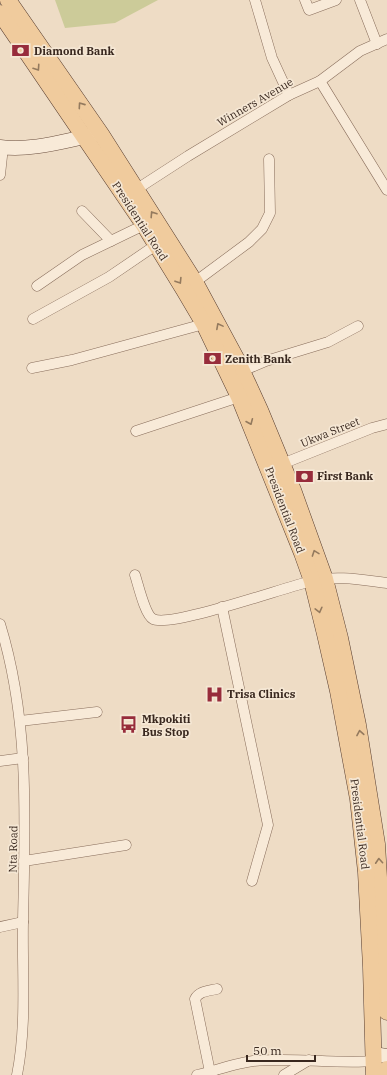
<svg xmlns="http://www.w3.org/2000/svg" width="387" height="1075" viewBox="0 0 387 1075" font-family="'IBM Plex Serif',serif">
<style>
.green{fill:#cccb99}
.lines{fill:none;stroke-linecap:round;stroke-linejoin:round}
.street-casing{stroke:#886d5b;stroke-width:11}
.secondary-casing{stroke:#6a4e3e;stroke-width:15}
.primary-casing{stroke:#563c2f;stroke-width:17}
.street{stroke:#f8ead8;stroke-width:10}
.secondary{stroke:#f8ead8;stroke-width:14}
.primary{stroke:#f0cb9d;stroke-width:16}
.oneway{stroke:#947a5e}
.labels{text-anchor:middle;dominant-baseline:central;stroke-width:3.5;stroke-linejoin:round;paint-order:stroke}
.poi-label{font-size:11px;font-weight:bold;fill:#39281f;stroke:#f5e7d4;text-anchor:start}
.street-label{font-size:11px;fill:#39281f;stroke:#f5e7d4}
</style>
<rect width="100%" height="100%" fill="#eedcc5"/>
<path class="green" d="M 55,0 L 158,0 L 115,23 L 65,28 Z"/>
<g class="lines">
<defs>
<g id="street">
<path d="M 255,0 L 272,58 L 289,95"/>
<path d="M 305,0 L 309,10 L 336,0"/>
<path d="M 360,0 L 377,44"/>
<path d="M 320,81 L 387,190"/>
<path d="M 0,175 L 3,147"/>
<path d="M 137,189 L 188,156 L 289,95 L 320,81 L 360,51 L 387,39"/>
<path d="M 82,211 L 111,241"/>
<path d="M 195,282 L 249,242 L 262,229 L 270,213 L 269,159"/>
<path d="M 37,286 L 82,255 L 144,225"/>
<path d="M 33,319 L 109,277 L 156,245 L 158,241"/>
<path d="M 32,368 L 72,360 L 204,324"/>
<path d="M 242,371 L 266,361 L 328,342 L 358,326"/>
<path d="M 136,431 L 239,397"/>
<path d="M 282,464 L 372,428 L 387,424"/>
<path d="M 135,575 C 138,584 145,615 153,619 C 171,628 285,587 312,581 C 337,575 362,580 387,583"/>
<path d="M 222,607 L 268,825 L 252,881"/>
<path d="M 0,624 C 30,721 25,822 23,921 C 22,973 27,1024 17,1075"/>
<path d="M 20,721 L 97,712"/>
<path d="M 0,761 L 23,758"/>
<path d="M 24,861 L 126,845"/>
<path d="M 0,927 L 23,922"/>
<path d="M 210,1072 L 195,999 C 199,991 208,991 217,989"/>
<path d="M 197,1075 C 215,1071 236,1063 253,1061 C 294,1057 334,1064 374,1061"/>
<path d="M 284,1075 L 309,1060"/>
</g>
<g id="secondary">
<path d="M 0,147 C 32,151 63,141 94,135"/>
<path d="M 374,1054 L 387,1056"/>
</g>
<g id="primary">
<path d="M 8,0 L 101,134 L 195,282 L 237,360 L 260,410 L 293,490 L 325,579 L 340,638 L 358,725 L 377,844 L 387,1012"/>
<path d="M 0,13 L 144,225 L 184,290 L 204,324 L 239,397 L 302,553 L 312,581 L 325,634 L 338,691 L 358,799 L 366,872 L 371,967 L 374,1075"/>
<path d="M 387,1075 L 387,1069"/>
</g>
</defs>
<use href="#street" class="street-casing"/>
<use href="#secondary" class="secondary-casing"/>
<use href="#primary" class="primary-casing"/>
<use href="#street" class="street"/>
<use href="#secondary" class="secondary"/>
<use href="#primary" class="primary"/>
</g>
<defs><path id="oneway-chevron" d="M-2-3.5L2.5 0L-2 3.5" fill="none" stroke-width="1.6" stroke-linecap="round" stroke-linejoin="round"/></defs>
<g class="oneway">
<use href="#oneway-chevron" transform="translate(37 68) rotate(56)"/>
<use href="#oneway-chevron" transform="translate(81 105) rotate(-125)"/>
<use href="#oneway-chevron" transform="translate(153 214) rotate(-123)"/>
<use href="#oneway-chevron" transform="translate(179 281) rotate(58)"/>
<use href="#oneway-chevron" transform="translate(219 326) rotate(-118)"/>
<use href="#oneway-chevron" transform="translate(250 422) rotate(67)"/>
<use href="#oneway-chevron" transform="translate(315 553) rotate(-110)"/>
<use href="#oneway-chevron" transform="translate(319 610) rotate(76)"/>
<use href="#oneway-chevron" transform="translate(360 733) rotate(-100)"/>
<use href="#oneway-chevron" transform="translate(379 861) rotate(-94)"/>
</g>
<defs>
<symbol id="bank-bare" viewBox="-9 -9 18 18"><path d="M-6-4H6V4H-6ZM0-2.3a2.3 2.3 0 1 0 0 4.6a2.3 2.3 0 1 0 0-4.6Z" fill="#972c3b" stroke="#f5e7d4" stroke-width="2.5" paint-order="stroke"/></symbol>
<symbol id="hospital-bare" viewBox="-9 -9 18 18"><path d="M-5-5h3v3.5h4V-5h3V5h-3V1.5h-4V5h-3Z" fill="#972c3b" stroke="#f5e7d4" stroke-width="2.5" paint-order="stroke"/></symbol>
<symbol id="bus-bare" viewBox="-9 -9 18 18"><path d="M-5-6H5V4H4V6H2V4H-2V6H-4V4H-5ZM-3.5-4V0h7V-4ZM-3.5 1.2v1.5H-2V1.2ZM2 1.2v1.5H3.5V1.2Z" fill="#972c3b" stroke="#f5e7d4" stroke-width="2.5" paint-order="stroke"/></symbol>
</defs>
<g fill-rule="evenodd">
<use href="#bank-bare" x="8" y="38" width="25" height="25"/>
<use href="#bank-bare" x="200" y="346" width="25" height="25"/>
<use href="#bank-bare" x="292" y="464" width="25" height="25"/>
<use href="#hospital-bare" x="202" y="682" width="25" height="25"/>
<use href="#bus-bare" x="116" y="712" width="25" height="25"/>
</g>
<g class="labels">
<g class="poi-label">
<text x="34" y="51">Diamond Bank</text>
<text x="225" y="359">Zenith Bank</text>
<text x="317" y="476">First Bank</text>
<text x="227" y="694">Trisa Clinics</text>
<text x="142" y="719">Mkpokiti<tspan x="142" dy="13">Bus Stop</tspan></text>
</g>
<g class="street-label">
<text transform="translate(255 102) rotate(-30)">Winners Avenue</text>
<text transform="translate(140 221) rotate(57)">Presidential Road</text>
<text transform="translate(330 432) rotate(-22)">Ukwa Street</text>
<text transform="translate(285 510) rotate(69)">Presidential Road</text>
<text transform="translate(360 824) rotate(83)">Presidential Road</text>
<text transform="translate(13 849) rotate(-89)">Nta Road</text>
</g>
</g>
<path d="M247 1055v6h68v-6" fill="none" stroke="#39281f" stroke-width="2"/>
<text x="253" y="1055" font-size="12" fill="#39281f" stroke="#f5e7d4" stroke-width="3" paint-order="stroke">50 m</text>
</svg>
